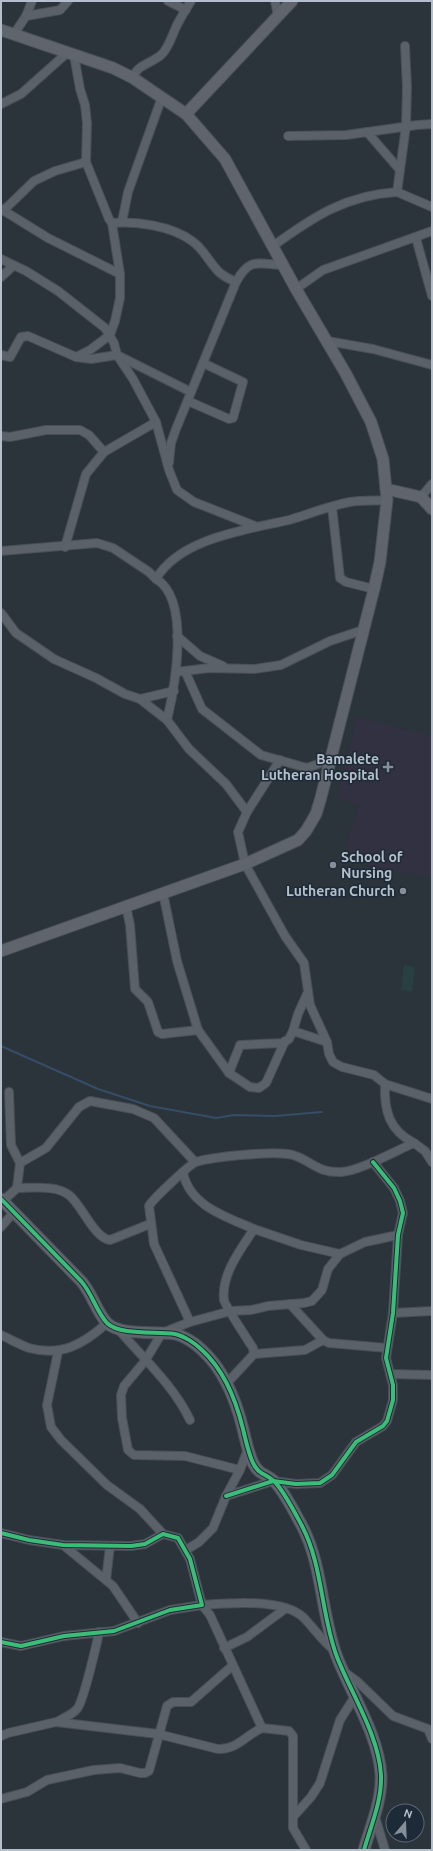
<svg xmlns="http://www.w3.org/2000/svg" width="433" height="1851" viewBox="0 0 433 1851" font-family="Ubuntu,sans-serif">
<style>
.medical{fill:#313141}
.green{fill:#274042}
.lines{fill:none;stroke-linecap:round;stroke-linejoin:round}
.stream{stroke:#364d66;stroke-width:2}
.street-casing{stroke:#494f55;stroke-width:10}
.secondary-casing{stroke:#494f55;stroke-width:13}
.street{stroke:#5b6168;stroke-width:8}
.secondary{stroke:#60656d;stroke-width:11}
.cycleway-casing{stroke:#1d2a37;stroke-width:6}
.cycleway{stroke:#3abd76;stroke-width:4}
.poi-dot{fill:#858e99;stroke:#1d2a37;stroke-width:1.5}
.labels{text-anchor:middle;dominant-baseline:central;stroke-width:3;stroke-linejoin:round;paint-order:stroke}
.poi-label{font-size:14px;font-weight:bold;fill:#b5bfcc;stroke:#1d2a37;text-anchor:end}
</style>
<rect width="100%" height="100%" fill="#2b333b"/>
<path class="medical" d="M 357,717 L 432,736 L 432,877 L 376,870 L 352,856 L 345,847 L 359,805 L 337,798 Z"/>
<path class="green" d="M 404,965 L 415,967 L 412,992 L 401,990 Z"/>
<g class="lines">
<path class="stream" d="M 1,1046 L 98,1089 L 150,1106 L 216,1118 L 234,1115 L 275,1116 L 322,1112"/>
<defs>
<g id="street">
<path d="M 168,1 L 186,10"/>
<path d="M 275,1 L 278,16"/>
<path d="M 26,16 L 60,10 L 68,1"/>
<path d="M 14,34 L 26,16 L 32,1"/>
<path d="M 405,46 L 407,87 L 406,126 L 397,192 L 432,207"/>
<path d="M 74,55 L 80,89 L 85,105 L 87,123 L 86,162 L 109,219 L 112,223 L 120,274 L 120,298 L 115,321 L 110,335 L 90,350 L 76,357"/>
<path d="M 133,78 C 136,65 152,63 161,55 C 169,48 172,35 177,25 C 181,17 186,9 191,1"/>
<path d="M 1,104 L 21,94 L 67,53"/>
<path d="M 367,132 L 400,170"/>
<path d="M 288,136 L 346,135 L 417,125 L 432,124"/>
<path d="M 1,209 L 48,238 L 120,274"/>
<path d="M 3,211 L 34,181 L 55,171 L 86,162"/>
<path d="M 122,222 L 128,192 L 162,97"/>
<path d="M 112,223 C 137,221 172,226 192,241 C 204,249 210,264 220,273 C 225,277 231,280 236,282"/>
<path d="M 416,238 L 432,296"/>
<path d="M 273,246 C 313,217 346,195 397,192"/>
<path d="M 1,259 L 26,271 L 58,291 L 105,328 L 114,343 L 117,355 L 133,379 L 156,422 L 169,470 L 177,490 L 194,502 L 255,526"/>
<path d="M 1,277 L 13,266"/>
<path d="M 296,289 L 323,270 L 432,231"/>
<path d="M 327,341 L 373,349 L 432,365"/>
<path d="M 1,355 L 10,357 L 21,337 L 28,336 L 76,357 L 91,359 L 117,355 L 191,392"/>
<path d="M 188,401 L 229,419 L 233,418 L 243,382 L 203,363"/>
<path d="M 1,436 L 10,437 L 46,430 L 80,430 L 89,435 L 104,452"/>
<path d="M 169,463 L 171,443 L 176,429 L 236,282 C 250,257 257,264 283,265"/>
<path d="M 421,497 L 432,484"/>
<path d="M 332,507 L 340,578 L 346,582 L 374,589"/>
<path d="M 65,547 L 86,474 L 104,452 L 156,422"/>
<path d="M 1,551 L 97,543 L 113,548 L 149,572 L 156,579 C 180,538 246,530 289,520 C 309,514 329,506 350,502 C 362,500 375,501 387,500"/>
<path d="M 156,579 C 191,599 175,687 167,720"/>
<path d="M 1,613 L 16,633 L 54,659 L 96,678 L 125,694 L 140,699 L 167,720 L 189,749 L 226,784 L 247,812"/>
<path d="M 177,636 L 200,656 L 223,666"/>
<path d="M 185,671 L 202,709 L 261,755 L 307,768 L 332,759"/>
<path d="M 176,672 L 209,668 L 254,669 L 281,665 L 330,641 L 363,630"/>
<path d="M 140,699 L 174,691"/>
<path d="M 280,760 L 247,812 L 238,832 L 245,864 L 285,936 L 304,963 L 310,1005 L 327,1042"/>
<path d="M 163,893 L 177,961 L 198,1030 L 229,1073 L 250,1087 L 259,1088 L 266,1083 L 285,1041"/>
<path d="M 126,906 L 130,925 L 135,989 L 148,1002 L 158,1032 L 162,1034 L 198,1030"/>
<path d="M 293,1031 L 298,1014 L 307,994"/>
<path d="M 229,1073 L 240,1045 L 283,1043 L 289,1039 L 293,1031 L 327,1042 L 329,1054 L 333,1062 L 342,1067 L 374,1075 L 385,1084 L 432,1099"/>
<path d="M 385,1084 C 384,1111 389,1130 414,1143"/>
<path d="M 9,1092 L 11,1145 L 20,1163"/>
<path d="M 183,1172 C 189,1206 227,1217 254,1229 C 241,1249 221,1274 224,1300 C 225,1306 248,1340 253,1348 L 254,1354 L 227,1383"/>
<path d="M 17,1188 L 20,1163 L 46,1148 L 79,1107 L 90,1101 L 133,1109 L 154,1118 L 195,1162"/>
<path d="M 3,1201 L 17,1188 C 33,1188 56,1185 69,1195 C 82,1205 94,1238 110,1240 L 150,1224"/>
<path d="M 1,1227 L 14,1212"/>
<path d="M 254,1229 L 301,1245 L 340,1254 L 365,1242 L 398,1235"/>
<path d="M 290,1304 L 323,1340 L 329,1343 L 387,1348"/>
<path d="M 393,1313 L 432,1311"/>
<path d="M 190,1322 L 154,1244 L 149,1206 C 152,1200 190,1164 196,1162 C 212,1157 277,1150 293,1155 C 312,1161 317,1173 341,1172 C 360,1171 395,1151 414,1143 L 425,1151 L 432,1162"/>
<path d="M 118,1329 C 143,1358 174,1386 190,1420"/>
<path d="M 1,1335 C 10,1339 20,1345 29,1348 C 61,1357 84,1344 107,1323"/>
<path d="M 58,1352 L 47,1405 L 51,1427 L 61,1440 L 107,1485 L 140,1509 L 163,1534"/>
<path d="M 254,1354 L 305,1350 L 323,1340"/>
<path d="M 390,1374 L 432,1375"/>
<path d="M 240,1470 L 185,1456 L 134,1455 L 128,1450 L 122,1418 L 121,1395 L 124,1386 L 145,1361 L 162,1333 L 190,1322 L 231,1311 L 251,1310 L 268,1306 L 304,1303 L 312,1301 L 322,1290 L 328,1269 L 340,1254"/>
<path d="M 226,1496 L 273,1481 L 296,1484 L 320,1483 L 332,1475 L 356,1442 L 383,1426 L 387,1421 L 393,1400 L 393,1385 L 386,1358 L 393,1313 L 398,1235 L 403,1213 L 400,1201 L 394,1188 L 373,1162"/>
<path d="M 1,1533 L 29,1540 L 63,1545 L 131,1546 L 145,1544 L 163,1534 L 178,1538 L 190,1559 L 202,1605 L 170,1610 L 114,1631 L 64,1636 L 21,1646 L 1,1642"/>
<path d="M 63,1545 L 113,1586 L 138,1623"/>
<path d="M 186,1550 L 199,1542 L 213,1528 L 226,1496 L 240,1470 L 248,1449"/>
<path d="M 106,1580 L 110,1546"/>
<path d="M 224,1648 L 247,1637 L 286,1608"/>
<path d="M 343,1671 L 358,1682 L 393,1716 L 428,1729 L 432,1739"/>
<path d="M 57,1722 C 63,1718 72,1715 77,1709 C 83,1703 97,1643 99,1632"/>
<path d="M 262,1728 L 210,1615 L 202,1605 C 228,1603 282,1598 303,1617 C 314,1628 321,1640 335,1651"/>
<path d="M 1,1736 L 8,1733 L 56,1722 L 158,1734 L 218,1749 C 237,1750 246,1735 262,1728 L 289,1731 L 293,1736 L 293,1828 L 306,1850"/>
<path d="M 1,1799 L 27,1792 L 47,1780 L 94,1770 L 120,1768 L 140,1773 L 145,1773 L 149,1771 L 167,1706 L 173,1702 L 191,1702 L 232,1666"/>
<path d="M 293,1817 L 311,1797 L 320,1783 L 340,1720 L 354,1698"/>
<path d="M 375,1817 L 385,1850"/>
</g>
<g id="secondary">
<path d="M 1,30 L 113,68 L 133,78 L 186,114 L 225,159 L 296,289 L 346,374 L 371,422 L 383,459 L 387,500 L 380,562 L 374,589 L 320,801 L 316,814 L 306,831 L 298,840 L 245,864 L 1,951"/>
<path d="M 186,114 L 292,1"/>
<path d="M 386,489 L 421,497 L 432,509"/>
<path d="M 1,1199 L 81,1281 C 92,1293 96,1311 107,1323 C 120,1336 157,1331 175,1334 C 184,1336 195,1343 202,1350 C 225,1371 236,1400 243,1429 C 246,1441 248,1452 253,1463 C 259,1475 265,1473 274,1481 C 284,1491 295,1513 302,1526 C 323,1566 321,1615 337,1657 C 351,1693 379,1736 381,1775 C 382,1801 371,1825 364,1850"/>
</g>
</defs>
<use href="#street" class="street-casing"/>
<use href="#secondary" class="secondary-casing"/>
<use href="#street" class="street"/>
<use href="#secondary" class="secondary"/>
<defs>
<g id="cycleway">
<path d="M 1,1199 L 81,1281 C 92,1293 96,1311 107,1323 C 120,1336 157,1331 175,1334 C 184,1336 195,1343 202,1350 C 225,1371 236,1400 243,1429 C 246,1441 248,1452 253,1463 C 259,1475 265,1473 274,1481 C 284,1491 295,1513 302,1526 C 323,1566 321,1615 337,1657 C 351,1693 379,1736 381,1775 C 382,1801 371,1825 364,1850"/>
<path d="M 226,1496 L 273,1481 L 296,1484 L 320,1483 L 332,1475 L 356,1442 L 383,1426 L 387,1421 L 393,1400 L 393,1385 L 386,1358 L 393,1313 L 398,1235 L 403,1213 L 400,1201 L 394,1188 L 373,1162"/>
<path d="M 1,1533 L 29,1540 L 63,1545 L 131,1546 L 145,1544 L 163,1534 L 178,1538 L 190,1559 L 202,1605 L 170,1610 L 114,1631 L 64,1636 L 21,1646 L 1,1642"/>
</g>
</defs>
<use href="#cycleway" class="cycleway-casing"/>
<use href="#cycleway" class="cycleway"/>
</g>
<g class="poi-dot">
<path d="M386 761h4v4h4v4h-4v4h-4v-4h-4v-4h4z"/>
<circle cx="333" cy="865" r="4"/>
<circle cx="403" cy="891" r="4"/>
</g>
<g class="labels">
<g class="poi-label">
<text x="379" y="759">Bamalete<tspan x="379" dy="16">Lutheran Hospital</tspan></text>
<text x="341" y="857" text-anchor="start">School of<tspan x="341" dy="16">Nursing</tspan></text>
<text x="395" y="891">Lutheran Church</text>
</g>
</g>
<rect width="433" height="1851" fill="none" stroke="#b5bfcc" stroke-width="4"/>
<g transform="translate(405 1823) rotate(19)"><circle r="19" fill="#1d2a37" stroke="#5a6673"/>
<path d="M0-3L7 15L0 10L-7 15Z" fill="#858e99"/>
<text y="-6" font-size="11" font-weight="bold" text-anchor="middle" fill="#b5bfcc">N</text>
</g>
</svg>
